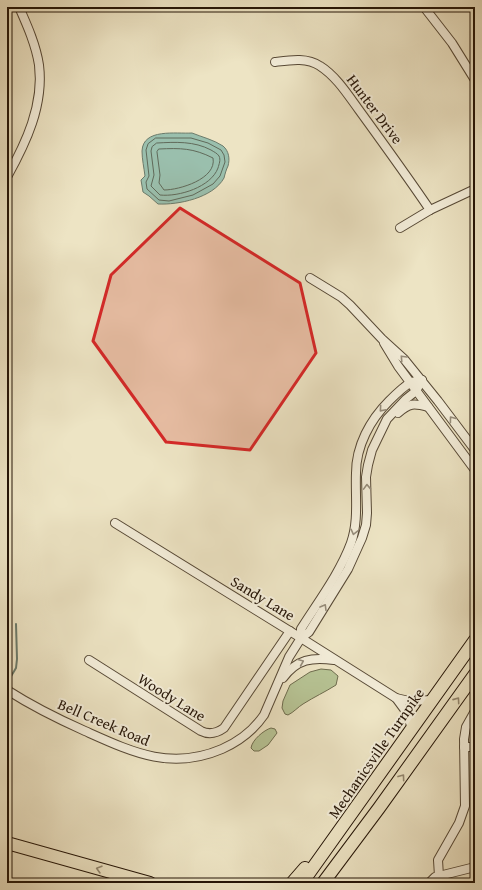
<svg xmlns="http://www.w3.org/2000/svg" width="482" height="890" viewBox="0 0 482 890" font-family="'Gentium Book Plus',serif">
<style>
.green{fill:#b7c495;stroke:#6e6c4e}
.water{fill:#9abfad;stroke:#6b7b6b}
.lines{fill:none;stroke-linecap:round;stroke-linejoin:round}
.shore{stroke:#606a5a;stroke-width:1}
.stream{stroke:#6b7b6b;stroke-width:2}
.minor-casing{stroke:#574936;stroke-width:10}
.highway-casing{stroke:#251507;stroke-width:14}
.minor{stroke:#f3edd9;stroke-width:8}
.highway{stroke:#ede4c4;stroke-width:12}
.oneway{stroke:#968c7a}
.oneway2{stroke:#93876f}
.marked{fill:#d62828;fill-opacity:0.2;stroke:#d62828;stroke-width:3;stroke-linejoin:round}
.labels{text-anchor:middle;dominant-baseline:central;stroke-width:4;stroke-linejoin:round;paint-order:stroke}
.street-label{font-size:15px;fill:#251507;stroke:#f3edd9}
</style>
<rect width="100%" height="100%" fill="#ede4c4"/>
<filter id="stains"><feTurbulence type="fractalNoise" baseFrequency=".005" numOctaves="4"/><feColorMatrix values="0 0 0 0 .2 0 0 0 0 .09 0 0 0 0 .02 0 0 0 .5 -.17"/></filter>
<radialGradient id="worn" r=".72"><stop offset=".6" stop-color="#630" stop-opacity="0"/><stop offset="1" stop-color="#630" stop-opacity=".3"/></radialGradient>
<g class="green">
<path d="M 321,669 L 331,670 L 338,676 L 336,685 C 325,692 314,697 303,704 C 298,707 294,712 288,715 L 285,714 L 282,708 L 283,701 L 290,685 L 310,672 Z"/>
<path d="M 271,728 L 275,729 L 277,733 L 268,745 L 259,751 L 254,751 L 251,748 C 252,740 264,730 271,728 Z"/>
</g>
<path class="water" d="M 192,133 C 202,137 214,140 223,146 C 229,151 230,159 228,166 C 226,170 225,174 224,178 C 213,198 178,205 158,204 L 149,196 L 143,192 L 141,180 L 145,176 C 144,168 142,159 142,151 C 143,128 176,134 192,133 Z"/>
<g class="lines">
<g class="shore">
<path d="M 156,138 L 191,138 L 208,143 L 221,150 L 224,155 L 225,162 L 220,176 L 213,184 L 193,195 L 169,201 L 159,200 L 147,189 L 146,182 L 149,176 L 146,150 L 148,144 Z"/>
<path d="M 157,143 C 176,142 194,141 211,150 C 214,152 217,153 219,156 C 221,160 219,164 218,168 C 211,187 179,197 160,195 L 151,186 L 154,175 L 151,151 L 152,147 Z"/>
<path d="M 159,149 C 181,148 193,148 213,158 C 217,179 179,190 164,190 L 159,183 L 160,175 L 157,152 Z"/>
</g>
<path class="stream" d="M 7,683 L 16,668 L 17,659 L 16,624"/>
<defs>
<g id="minor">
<path d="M 424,7 L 452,43 L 475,80"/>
<path d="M 275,62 C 290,60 307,57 320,66 C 336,76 348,95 359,110 C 383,143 407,176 430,210"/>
<path d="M 7,177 C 26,143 44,105 39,65 C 36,45 27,25 19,7"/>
<path d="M 400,228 L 430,210 L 475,189"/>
<path d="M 310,278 L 341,297 L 350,305 L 382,339 L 404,359 L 438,401 L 475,450"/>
<path d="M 384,343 L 398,366 L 475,470"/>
<path d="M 398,413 C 409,403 414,403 428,407"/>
<path d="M 115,523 L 301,638 L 396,698 L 407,713 L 412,729"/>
<path d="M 301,638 L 301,629 C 318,602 340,573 351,543 C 359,520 355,497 356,473 C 356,446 370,420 389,401 C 395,395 403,387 410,383 C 413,381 418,381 422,380"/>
<path d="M 89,660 L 201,731 C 209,735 217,733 224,728 L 290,631"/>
<path d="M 283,678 C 297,659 312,657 334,660"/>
<path d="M 7,690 C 32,706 58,719 85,731 C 132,752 171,771 222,749 C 240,741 253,731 264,715 L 289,657 L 301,638 L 309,632 L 348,569 L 362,538 L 366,525 L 367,513 L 366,477 L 368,465 L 372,450 L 387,419 L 406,399 L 416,391 L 422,380"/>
<path d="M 396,698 L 409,701 L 433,700"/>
<path d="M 464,747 L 475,747"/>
<path d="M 439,876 L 438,860 L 459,823 L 465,806 L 464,739 L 466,727 L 475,711"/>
<path d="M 429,883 L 435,877 L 475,867"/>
</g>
<g id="highway">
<path d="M 7,843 L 150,883"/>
<path d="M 292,883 L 305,868"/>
<path d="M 302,883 L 475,640"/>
<path d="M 323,883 L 379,808 L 475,674"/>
</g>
</defs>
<use href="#minor" class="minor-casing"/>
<use href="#highway" class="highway-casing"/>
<use href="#minor" class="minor"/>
<use href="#highway" class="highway"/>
</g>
<defs><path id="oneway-chevron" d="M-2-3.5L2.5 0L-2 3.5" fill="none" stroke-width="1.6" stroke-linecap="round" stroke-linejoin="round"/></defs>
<g class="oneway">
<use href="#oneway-chevron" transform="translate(403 358) rotate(-133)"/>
<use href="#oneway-chevron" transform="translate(382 409) rotate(131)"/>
<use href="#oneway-chevron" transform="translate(452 419) rotate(-127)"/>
<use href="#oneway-chevron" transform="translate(367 487) rotate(-92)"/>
<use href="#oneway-chevron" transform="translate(354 532) rotate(104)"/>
<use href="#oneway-chevron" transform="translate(324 607) rotate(-59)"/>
<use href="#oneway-chevron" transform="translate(301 662) rotate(-23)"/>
</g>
<g class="oneway2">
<use href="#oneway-chevron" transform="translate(457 700) rotate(-55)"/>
<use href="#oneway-chevron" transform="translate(402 777) rotate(-54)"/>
<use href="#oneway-chevron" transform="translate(99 869) rotate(-164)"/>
</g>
<path class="marked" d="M 180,208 L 300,283 L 316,353 L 250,450 L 166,442 L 93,341 L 111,275 Z"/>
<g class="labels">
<g class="street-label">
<text transform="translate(375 109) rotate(53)">Hunter Drive</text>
<text transform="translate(263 598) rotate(31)">Sandy Lane</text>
<text transform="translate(172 697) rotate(32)">Woody Lane</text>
<text transform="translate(104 722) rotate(23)">Bell Creek Road</text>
<text transform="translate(376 753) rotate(-55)">Mechanicsville Turnpike</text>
</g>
</g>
<rect width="482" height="890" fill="none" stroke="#ede4c4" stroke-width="24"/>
<rect x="8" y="8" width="466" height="874" fill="none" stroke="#251507" stroke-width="2"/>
<rect x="12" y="12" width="458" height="866" fill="none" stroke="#251507"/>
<rect width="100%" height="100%" filter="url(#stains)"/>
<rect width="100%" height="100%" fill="url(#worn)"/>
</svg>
